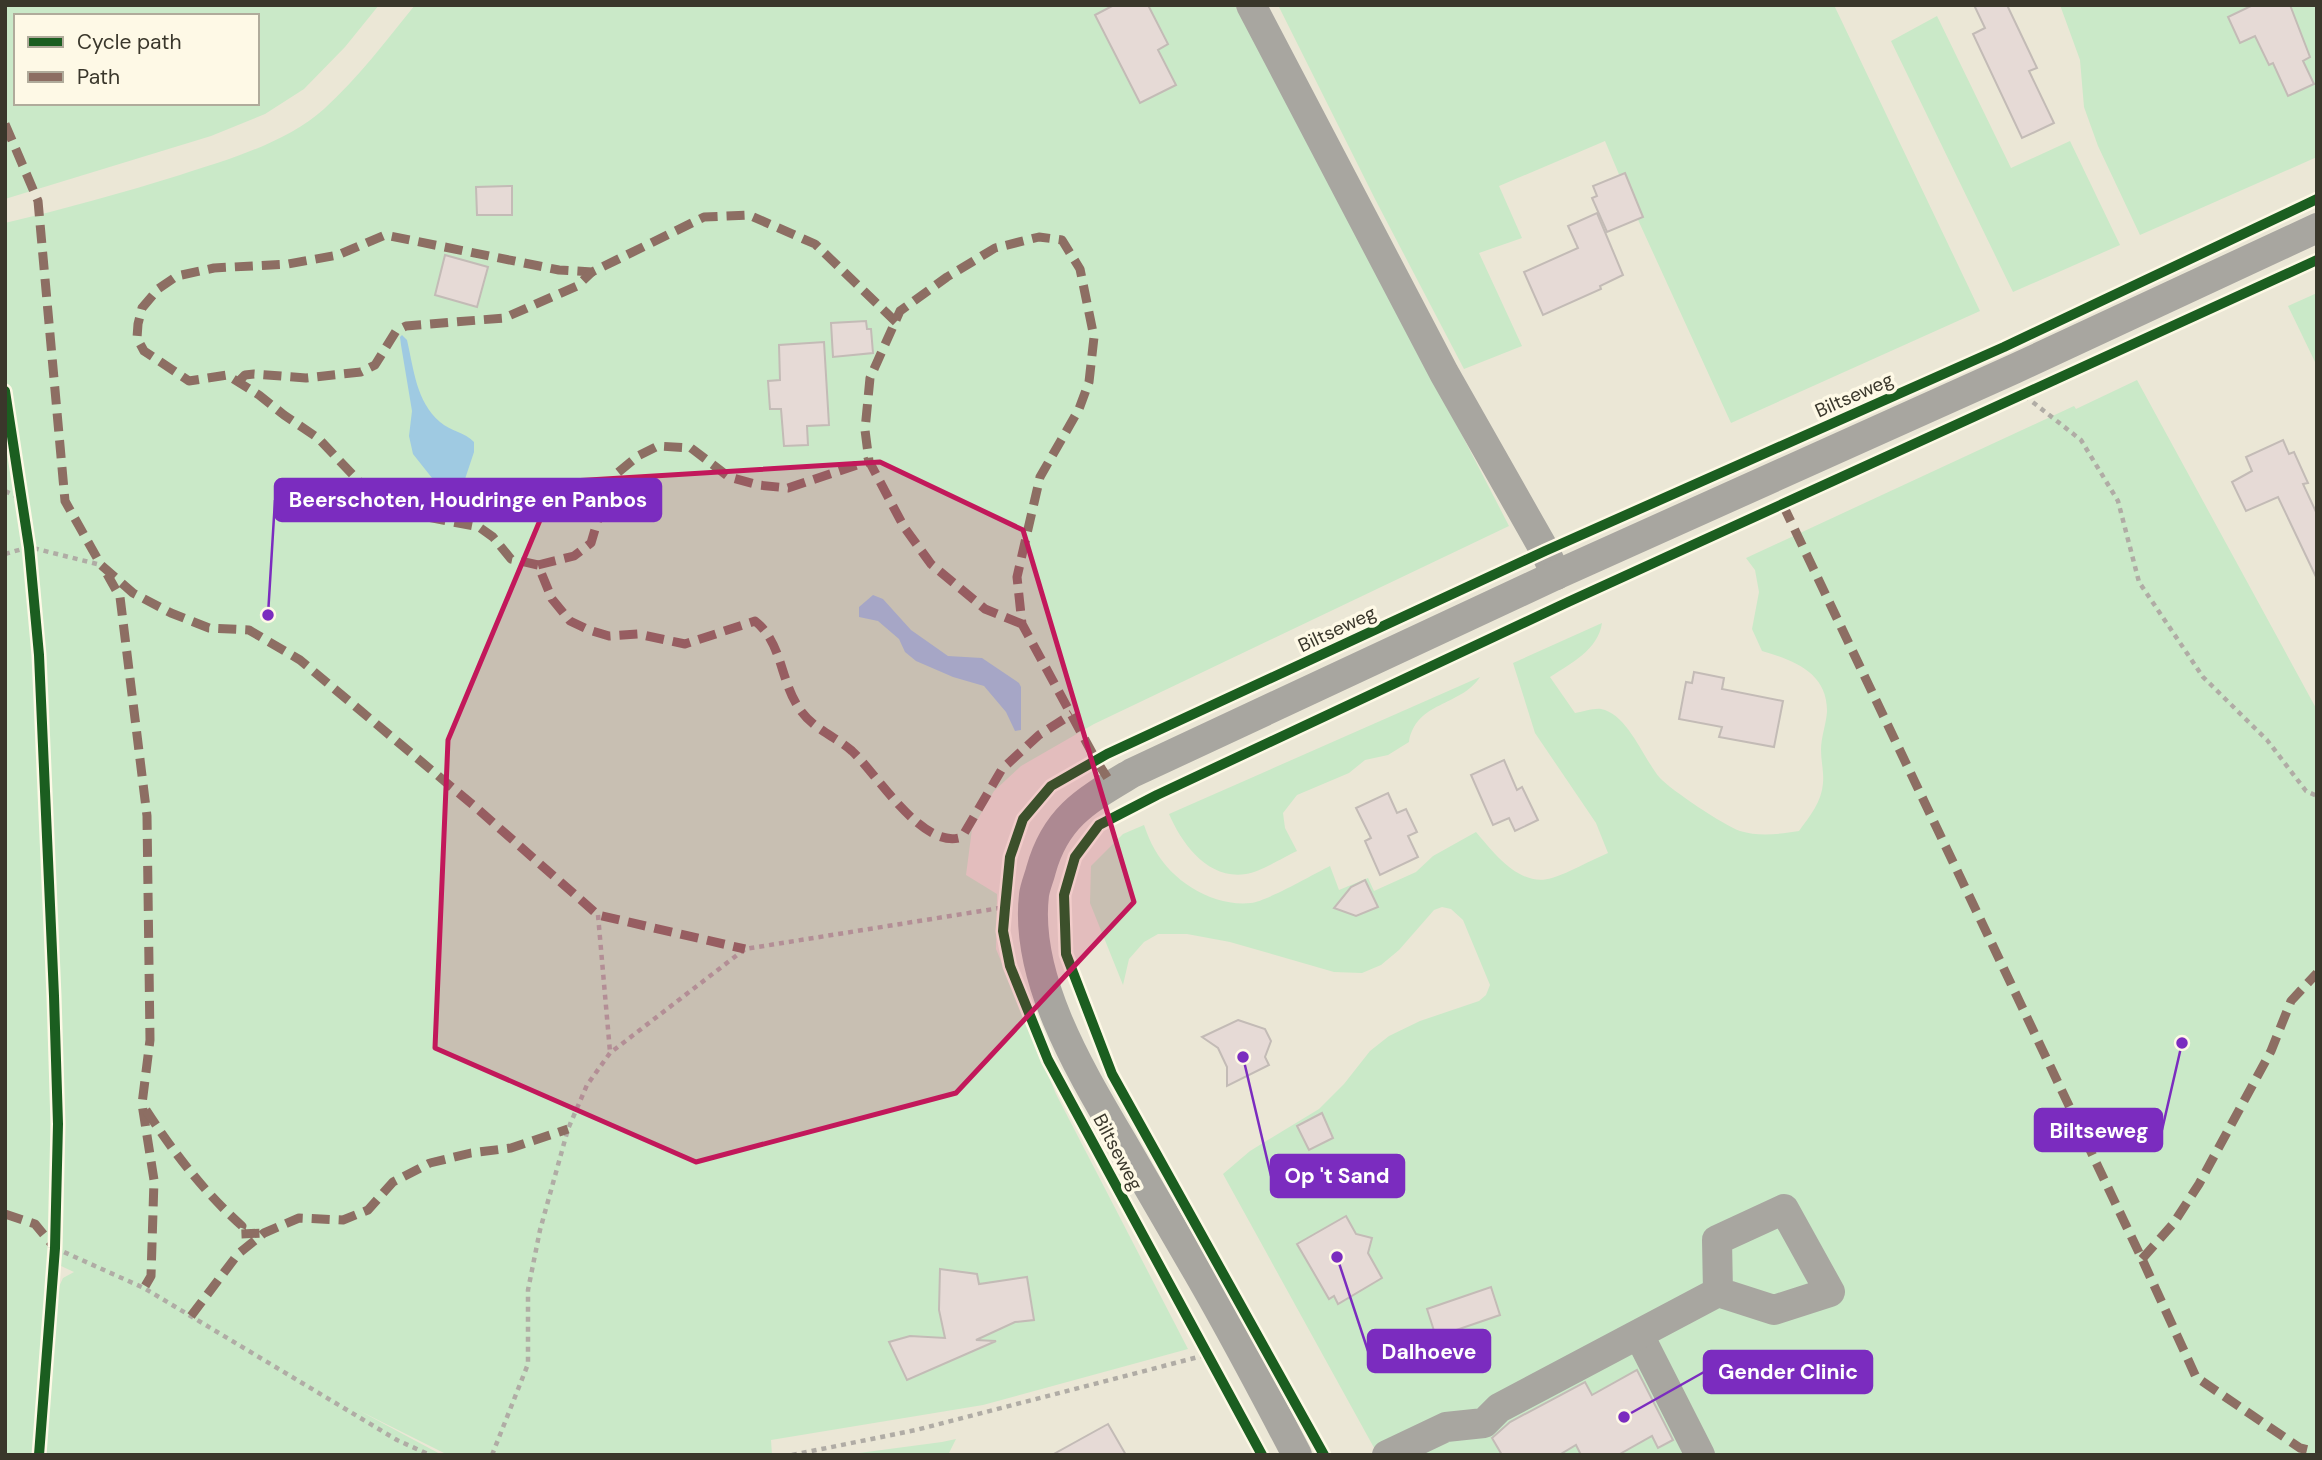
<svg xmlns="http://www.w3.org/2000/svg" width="2322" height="1460" viewBox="0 0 2322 1460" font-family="'DM Sans',sans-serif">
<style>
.green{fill:#cae9c8;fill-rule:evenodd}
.water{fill:#9fcae2}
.building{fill:#e6dad6;stroke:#c3bbb6;stroke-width:2}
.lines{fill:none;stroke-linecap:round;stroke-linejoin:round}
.path{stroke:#b0aca5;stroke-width:4.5;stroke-dasharray:5 5;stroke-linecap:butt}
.minor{stroke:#a8a6a0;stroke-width:30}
.quiet{stroke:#8d6e63;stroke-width:9;stroke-dasharray:18 9;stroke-linecap:butt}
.cycleway-casing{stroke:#fef9e6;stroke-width:15}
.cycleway{stroke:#1b5e20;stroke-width:10}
.marked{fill:#c2185b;fill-opacity:0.2;stroke:#c2185b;stroke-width:5;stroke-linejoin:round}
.labels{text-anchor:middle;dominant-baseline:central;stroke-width:7;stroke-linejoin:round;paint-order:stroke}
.street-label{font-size:19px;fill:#3a372b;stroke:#fef9e6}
.leader{fill:none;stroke:#7b2cbf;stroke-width:2.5}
.callout-dot{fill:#7b2cbf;stroke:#fef9e6;stroke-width:2.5}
.callout{fill:#7b2cbf;stroke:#7b2cbf;stroke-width:2.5}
.callout-label{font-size:21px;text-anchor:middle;font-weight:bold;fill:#fff}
</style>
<rect width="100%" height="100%" fill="#ebe7d6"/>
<g class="green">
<path d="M 5,5 L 379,5 L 345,47 L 304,89 L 265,114 L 211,136 L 5,199 ZM 16,16 L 257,16 L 257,103 L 16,103 Z"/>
<path d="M 415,5 L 1235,5 L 1261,54 L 1278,79 L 1509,526 L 1094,724 L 1021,766 L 994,791 L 972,829 L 966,875 L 997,894 L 996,949 L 1056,1094 L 1188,1349 L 983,1405 L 771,1440 L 772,1455 L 448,1455 L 358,1410 L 442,1455 L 45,1455 L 56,1293 L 63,1278 L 74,1272 L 48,1260 L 35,1455 L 5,1455 L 5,223 C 64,209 122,193 180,175 C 227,160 286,143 324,109 C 358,78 386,41 415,5 Z"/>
<path d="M 1278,5 L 1834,5 L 1980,311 L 1731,423 L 1639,222 L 1605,141 L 1499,186 L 1522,238 L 1479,253 L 1522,346 L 1464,369 L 1375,199 Z"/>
<path d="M 2060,5 L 2317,5 L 2317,157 L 2140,235 L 2098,146 L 2084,107 L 2080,60 Z"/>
<path d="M 1937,16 L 2011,168 L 2070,141 L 2120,245 L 2013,292 L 1891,41 Z"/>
<path d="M 2317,293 L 2317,366 L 2288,306 Z"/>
<path d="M 2137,380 L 2317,710 L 2317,1455 L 1378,1455 L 1223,1174 L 1250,1151 L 1319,1109 L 1344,1084 L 1370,1051 L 1389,1036 L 1420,1021 L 1479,1001 L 1486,995 L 1490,985 L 1463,920 L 1451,909 L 1442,907 L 1434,910 L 1399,950 L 1381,965 L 1362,973 L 1334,972 L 1230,942 L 1187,934 L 1158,934 L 1144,942 L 1129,959 L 1123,985 L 1090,903 L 1091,866 L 1123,834 L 1144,825 C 1147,833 1150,842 1155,850 C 1173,882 1213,907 1251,903 C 1267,901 1314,874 1330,866 L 1339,890 L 1368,878 L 1374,891 L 1416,872 L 1433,856 L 1476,832 C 1494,853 1520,888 1552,878 C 1571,872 1589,861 1608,853 L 1596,823 L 1535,733 L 1513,663 L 1602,623 C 1598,650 1571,663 1550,677 L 1575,713 C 1582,712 1594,708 1601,709 C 1628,714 1644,760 1660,778 C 1671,790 1725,826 1740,831 C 1759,837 1781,834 1799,831 C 1810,816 1822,801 1823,783 C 1824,772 1821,761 1821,750 C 1821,737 1826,725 1827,712 C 1828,673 1794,660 1762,651 L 1752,629 L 1759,592 L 1755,570 L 1746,558 L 2074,406 L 2076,409 Z"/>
<path d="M 1480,677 C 1460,707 1416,701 1409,742 L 1388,755 L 1365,760 L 1349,773 L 1297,795 L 1283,813 L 1285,828 L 1297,851 C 1284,857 1260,872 1246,874 C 1208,880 1182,844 1169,814 Z"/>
<path d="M 956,1439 L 948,1455 L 844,1455 L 942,1442 Z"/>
</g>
<g class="water">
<path d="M 402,335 L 407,340 C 414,370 416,401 440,422 C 450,431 465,432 474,442 L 474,452 L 462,488 L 455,492 L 447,492 L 436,483 L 413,454 L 409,436 L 412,411 L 401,345 L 400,337 Z"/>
<path d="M 873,595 L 883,599 L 911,630 L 948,656 L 982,658 L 1019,683 L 1021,687 L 1021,730 L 1015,731 L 1006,712 L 984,686 L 953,677 L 916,661 L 905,652 L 899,639 L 878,621 L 859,617 L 859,607 Z"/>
</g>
<g class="building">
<path d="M 1114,5 L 1148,5 L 1168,44 L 1158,50 L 1176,85 L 1140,103 L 1095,15 Z"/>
<path d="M 1974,5 L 2007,5 L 2037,68 L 2029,71 L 2054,123 L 2022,138 L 1973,34 L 1985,28 Z"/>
<path d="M 2253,5 L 2290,5 L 2310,57 L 2303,61 L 2314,84 L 2288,96 L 2273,63 L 2269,65 L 2255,36 L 2240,43 L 2228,17 Z"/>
<path d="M 1625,173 L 1643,217 L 1607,232 L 1592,198 L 1597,196 L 1593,186 Z"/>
<path d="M 512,186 L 512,215 L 477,215 L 476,187 Z"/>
<path d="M 1597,213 L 1623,275 L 1600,286 L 1601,289 L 1543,315 L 1524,272 L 1578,248 L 1568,226 Z"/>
<path d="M 445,255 L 488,267 L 477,307 L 435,295 Z"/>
<path d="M 866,321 L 867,329 L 871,329 L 873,353 L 833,357 L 831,323 Z"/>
<path d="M 824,342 L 829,425 L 807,426 L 808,445 L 784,446 L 781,409 L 770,409 L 768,381 L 780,380 L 779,345 Z"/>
<path d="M 2283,440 L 2289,454 L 2294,452 L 2308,483 L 2303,484 L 2317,514 L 2317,579 L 2278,497 L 2246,511 L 2232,482 L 2252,471 L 2246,457 Z"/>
<path d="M 1694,672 L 1724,678 L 1722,689 L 1783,701 L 1774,747 L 1719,737 L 1722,727 L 1679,719 L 1686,682 L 1692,683 Z"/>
<path d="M 1504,760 L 1517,790 L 1522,787 L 1538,820 L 1515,831 L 1509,818 L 1493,825 L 1471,775 Z"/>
<path d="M 1388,793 L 1397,813 L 1406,809 L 1417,832 L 1408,836 L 1418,857 L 1380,875 L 1365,841 L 1371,838 L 1356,808 Z"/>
<path d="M 1365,880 L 1378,907 L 1356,916 L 1334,908 L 1351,887 Z"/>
<path d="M 1238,1020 L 1265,1029 L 1271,1041 L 1265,1057 L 1269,1065 L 1227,1086 L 1227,1067 L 1218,1048 L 1202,1037 Z"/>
<path d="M 1322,1113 L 1333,1138 L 1309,1150 L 1297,1126 Z"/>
<path d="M 1346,1216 L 1356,1234 L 1372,1238 L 1368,1253 L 1382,1278 L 1338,1304 L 1334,1296 L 1329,1299 L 1297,1244 Z"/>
<path d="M 940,1269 L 977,1274 L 979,1284 L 1027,1277 L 1034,1320 L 1015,1322 L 976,1340 L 996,1341 L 907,1380 L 889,1342 L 910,1336 L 945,1338 L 939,1310 Z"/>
<path d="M 1491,1287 L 1500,1315 L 1436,1337 L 1427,1309 Z"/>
<path d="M 1637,1370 L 1673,1440 L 1658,1448 L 1652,1436 L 1618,1455 L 1581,1455 L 1576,1445 L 1559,1455 L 1502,1455 L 1492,1438 L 1510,1422 L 1585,1382 L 1592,1395 Z"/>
<path d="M 1108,1424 L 1126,1455 L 1052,1455 Z"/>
</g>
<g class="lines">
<g class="path">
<path d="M 2025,396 L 2081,440 L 2118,501 L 2139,582 L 2203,677 L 2267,740 L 2306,791 L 2317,796"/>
<path d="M 5,491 L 22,499"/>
<path d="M 5,554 L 29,547 L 101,565"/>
<path d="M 598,915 L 610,1052"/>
<path d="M 55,1248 L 144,1288 L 397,1440 L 430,1455"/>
<path d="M 492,1455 L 528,1364 L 528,1290 L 540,1230 L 568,1129 L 587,1085 L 610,1053 L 745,949 L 1006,907"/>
<path d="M 792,1455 L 916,1430 L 1210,1354"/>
</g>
<g class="minor">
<path d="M 1251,5 L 1444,373 L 1545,551 L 1556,575"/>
<path d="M 1639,1335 L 1700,1455"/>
<path d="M 1297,1455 C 1263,1390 1230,1327 1193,1264 C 1170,1225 1147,1185 1124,1145 C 1083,1075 1024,980 1034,895 C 1035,887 1039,878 1041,870 C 1056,816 1087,800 1132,773 L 1556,575 L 2014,369 L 2317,228"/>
<path d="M 1387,1455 L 1446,1427 L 1484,1423 L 1499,1408 L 1718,1292 L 1774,1310 L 1830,1292 L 1784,1209 L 1717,1240 L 1718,1292"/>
</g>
<g class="quiet">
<path d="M 5,124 L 38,201 L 65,501 L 101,565 L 133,593 L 171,613 L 209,628 L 249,630 L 300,660 L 473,805 L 598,915 L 745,949"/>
<path d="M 896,322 L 815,244 L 749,215 L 704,217 L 592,272 L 559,270 L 385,235 L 338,255 L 288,264 L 214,268 L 177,276 L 158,289 L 142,308 L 138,324 L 137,338 L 144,351 L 189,381 L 227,375 L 259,395 L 284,415 L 318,438 L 372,495 L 396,511 L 479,527 L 493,537 L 511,559 L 538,565 L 552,599 L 570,621 L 589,630 L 609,636 L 638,634 L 685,644 L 755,621 C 783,643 780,683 801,711 C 814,729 836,737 852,751 C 877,774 923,851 962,837 L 1002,769 L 1039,735 L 1072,714"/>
<path d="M 239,381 L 245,375 L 254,374 L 306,378 L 361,372 L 375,365 L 396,331 L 406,326 L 504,318 L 577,286 L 592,272"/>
<path d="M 1783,505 L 2142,1259 L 2196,1377 L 2300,1448 L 2317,1452"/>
<path d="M 538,565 L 574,556 L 591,543 L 604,499 L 616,474 L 638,456 L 658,446 L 691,448 L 729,477 L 758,485 L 788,488 L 869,461"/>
<path d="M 107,574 L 120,597 L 147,816 L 150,1040 L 142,1104 L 154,1180 L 151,1276 L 144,1288"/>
<path d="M 1022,624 L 985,609 L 931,564 L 904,527 L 869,461 L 865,430 L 870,378 L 900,311 L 947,277 L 995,248 L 1039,237 L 1062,240 L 1080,269 L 1094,337 L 1089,382 L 1079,409 L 1040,477 L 1017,577 L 1022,624 L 1096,760 L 1112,785"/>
<path d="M 146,1110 C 174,1153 204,1192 242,1226 L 239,1234 L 264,1233"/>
<path d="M 5,1214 L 35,1224 L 55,1248"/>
<path d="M 2142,1259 L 2173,1224 L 2199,1184 L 2271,1051 L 2291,1001 L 2317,973"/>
<path d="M 191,1316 L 238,1254 L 264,1233 L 299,1218 L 343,1220 L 368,1210 L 393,1182 L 430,1163 L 471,1153 L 511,1148 L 568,1129"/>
</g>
<defs>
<g id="cycleway">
<path d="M 5,391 L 29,547 L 39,655 L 54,996 L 58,1124 L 55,1248 L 39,1455"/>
<path d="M 1262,1455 L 1048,1060 L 1010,966 L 1003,931 L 1005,908 L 1010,857 L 1023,819 L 1051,786 L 1107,754 L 1545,551 L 2004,347 L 2317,199"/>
<path d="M 1324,1455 L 1112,1074 L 1066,954 L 1064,895 L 1075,857 L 1099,825 L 1157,795 L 1568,602 L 2317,260"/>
</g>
</defs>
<use href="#cycleway" class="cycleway-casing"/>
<use href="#cycleway" class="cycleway"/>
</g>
<path class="marked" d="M 880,462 L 1023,530 L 1134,902 L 956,1093 L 696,1162 L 435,1048 L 448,740 L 556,482 Z"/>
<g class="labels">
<g class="street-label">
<text transform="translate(1854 395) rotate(-24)">Biltseweg</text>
<text transform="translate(1337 629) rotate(-25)">Biltseweg</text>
<text transform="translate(1118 1152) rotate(62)">Biltseweg</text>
</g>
</g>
<path class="leader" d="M268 615L275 500M2182 1043L2162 1130M1243 1057L1271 1176M1337 1257L1368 1351M1624 1417L1704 1372"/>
<g class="callout-dot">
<circle cx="268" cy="615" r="7"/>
<circle cx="2182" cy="1043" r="7"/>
<circle cx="1243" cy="1057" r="7"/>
<circle cx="1337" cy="1257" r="7"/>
<circle cx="1624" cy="1417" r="7"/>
</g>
<g class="callout">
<rect x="275" y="479" width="386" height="42" rx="7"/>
<rect x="2035" y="1109" width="127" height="42" rx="7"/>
<rect x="1271" y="1155" width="133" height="42" rx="7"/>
<rect x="1368" y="1330" width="122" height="42" rx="7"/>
<rect x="1704" y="1351" width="168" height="42" rx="7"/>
</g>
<g class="callout-label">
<text x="468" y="507">Beerschoten, Houdringe en Panbos</text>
<text x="2099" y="1138">Biltseweg</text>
<text x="1337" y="1183">Op 't Sand</text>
<text x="1429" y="1359">Dalhoeve</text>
<text x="1788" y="1379">Gender Clinic</text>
</g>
<rect width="2322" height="1460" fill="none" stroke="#3a372b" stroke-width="14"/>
<rect x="14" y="14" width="245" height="91" fill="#fef9e6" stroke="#b0ab9b" stroke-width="2"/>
<rect x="28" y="37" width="35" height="10" fill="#1b5e20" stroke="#b0ab9b" stroke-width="2"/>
<text x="77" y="49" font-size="21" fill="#3a372b">Cycle path</text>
<rect x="28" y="72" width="35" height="10" fill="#8d6e63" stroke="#b0ab9b" stroke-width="2"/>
<text x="77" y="84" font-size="21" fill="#3a372b">Path</text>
</svg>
